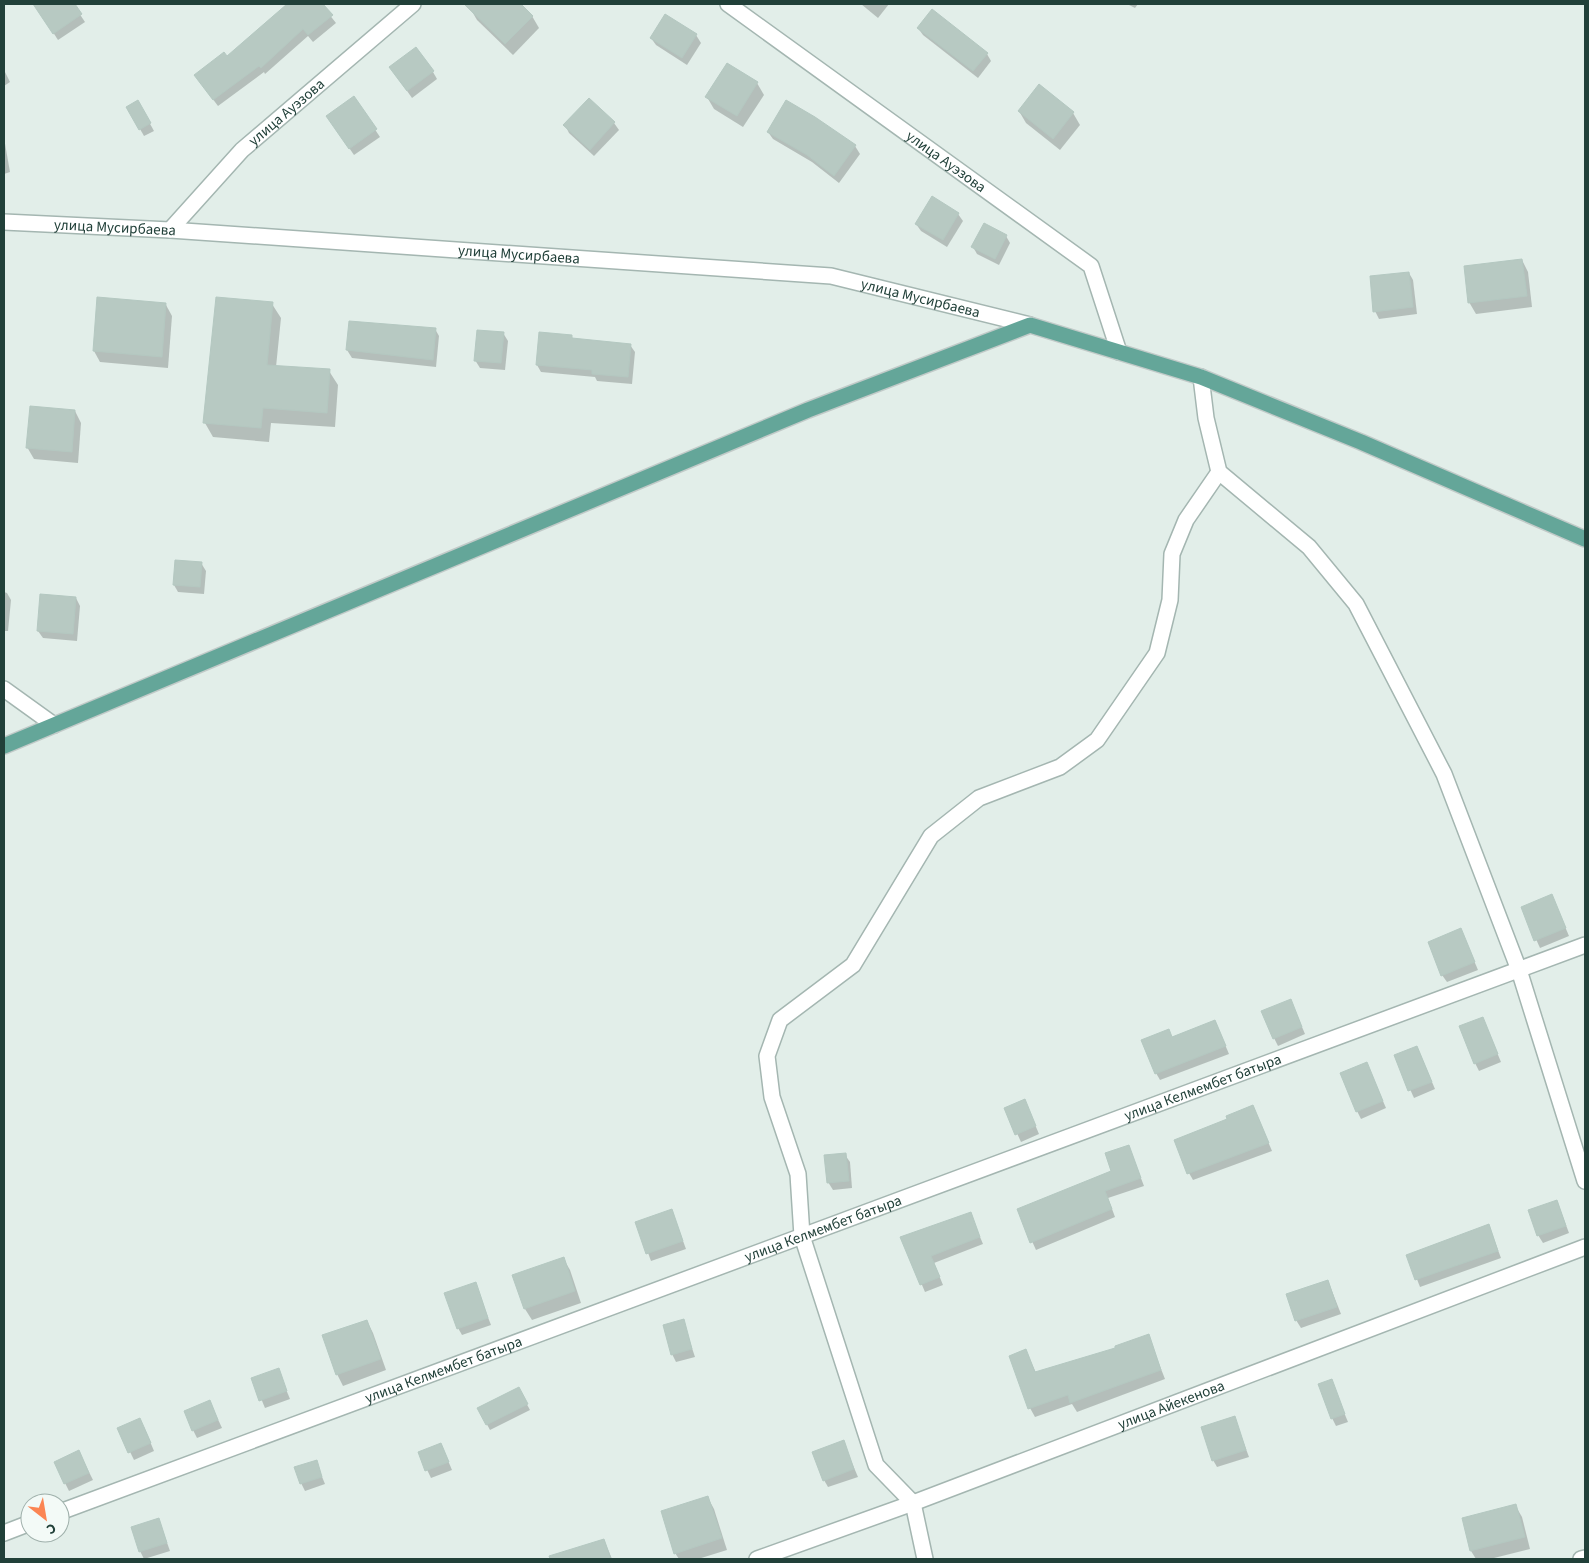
<svg xmlns="http://www.w3.org/2000/svg" width="1589" height="1563" viewBox="0 0 1589 1563" font-family="'Source Sans 3',sans-serif">
<style>
.shadow{fill:#0003}
.building{fill:#b7c9c2;stroke:#b4c8c1}
.lines{fill:none;stroke-linecap:round;stroke-linejoin:round}
.minor-casing{stroke:#a4b6b1;stroke-width:18}
.major-casing{stroke:#c1cac8;stroke-width:18}
.minor{stroke:#fff;stroke-width:15}
.major{stroke:#64a699;stroke-width:15}
.labels{text-anchor:middle;dominant-baseline:central;stroke-width:4;stroke-linejoin:round;paint-order:stroke}
.street-label{font-size:15px;fill:#214039;stroke:#f3faf7}
</style>
<rect width="100%" height="100%" fill="#e2eee9"/>
<g class="shadow">
<path d="M 40,4 L 73,4 L 85,22 L 58,40 L 36,6 Z"/>
<path d="M 288,4 L 321,4 L 336,23 L 313,42 L 308,36 L 265,74 L 264,72 L 218,106 L 200,82 Z"/>
<path d="M 475,4 L 519,4 L 532,16 L 539,28 L 513,55 L 477,20 L 470,8 Z"/>
<path d="M 861,4 L 889,4 L 878,18 Z"/>
<path d="M 1127,4 L 1138,4 L 1135,8 Z"/>
<path d="M 665,16 L 696,35 L 701,43 L 687,65 L 656,45 L 651,38 Z"/>
<path d="M 918,28 L 987,54 L 991,61 L 978,78 L 923,35 Z"/>
<path d="M 727,64 L 757,83 L 764,95 L 743,127 L 714,109 L 707,97 Z"/>
<path d="M 391,68 L 433,72 L 437,79 L 412,98 Z"/>
<path d="M 4,70 L 10,82 L 4,86 Z"/>
<path d="M 1040,86 L 1073,113 L 1080,125 L 1060,150 L 1026,123 L 1019,111 Z"/>
<path d="M 354,98 L 380,137 L 354,155 L 332,123 Z"/>
<path d="M 589,99 L 614,123 L 619,130 L 594,156 L 569,133 L 565,125 Z"/>
<path d="M 138,102 L 154,131 L 144,136 L 128,108 Z"/>
<path d="M 815,118 L 855,146 L 860,154 L 839,183 L 812,162 L 773,139 L 768,132 Z"/>
<path d="M 4,138 L 10,172 L 4,174 Z"/>
<path d="M 958,214 L 963,221 L 947,247 L 921,231 L 916,224 Z"/>
<path d="M 1006,236 L 1010,243 L 999,265 L 977,254 L 973,247 Z"/>
<path d="M 1522,260 L 1528,272 L 1532,307 L 1476,314 L 1469,302 Z"/>
<path d="M 1409,273 L 1413,280 L 1417,314 L 1379,319 L 1375,311 Z"/>
<path d="M 272,304 L 281,318 L 276,367 L 329,371 L 338,385 L 335,427 L 271,423 L 269,442 L 213,437 L 205,423 Z"/>
<path d="M 166,305 L 172,316 L 168,368 L 100,362 L 94,351 Z"/>
<path d="M 435,329 L 439,336 L 436,367 L 352,358 L 347,350 Z"/>
<path d="M 503,333 L 508,341 L 505,370 L 480,368 L 475,360 Z"/>
<path d="M 571,336 L 573,339 L 630,345 L 635,352 L 632,384 L 597,381 L 595,377 L 541,372 L 537,365 Z"/>
<path d="M 75,411 L 81,423 L 78,463 L 34,459 L 27,447 Z"/>
<path d="M 201,563 L 206,571 L 204,594 L 178,592 L 174,585 Z"/>
<path d="M 4,592 L 7,593 L 11,600 L 8,631 L 4,631 Z"/>
<path d="M 76,598 L 80,606 L 77,641 L 43,638 L 38,631 Z"/>
<path d="M 1552,896 L 1569,936 L 1540,948 L 1522,908 Z"/>
<path d="M 1461,930 L 1478,970 L 1447,982 L 1442,975 Z"/>
<path d="M 1294,1008 L 1305,1034 L 1278,1046 L 1274,1038 Z"/>
<path d="M 1215,1021 L 1229,1054 L 1160,1080 L 1156,1073 L 1172,1038 Z"/>
<path d="M 1486,1026 L 1501,1062 L 1479,1071 L 1475,1063 Z"/>
<path d="M 1417,1047 L 1435,1089 L 1414,1098 L 1395,1056 Z"/>
<path d="M 1367,1064 L 1386,1108 L 1361,1119 L 1357,1111 Z"/>
<path d="M 1025,1101 L 1039,1134 L 1021,1142 L 1006,1109 Z"/>
<path d="M 1253,1106 L 1272,1151 L 1193,1180 L 1189,1173 L 1229,1119 Z"/>
<path d="M 1129,1147 L 1144,1186 L 1108,1198 L 1115,1217 L 1036,1250 L 1018,1210 L 1112,1172 Z"/>
<path d="M 845,1155 L 850,1162 L 852,1188 L 833,1190 L 828,1182 Z"/>
<path d="M 1557,1201 L 1569,1233 L 1543,1243 L 1538,1235 Z"/>
<path d="M 672,1211 L 686,1249 L 651,1261 L 637,1223 Z"/>
<path d="M 970,1213 L 983,1244 L 934,1263 L 943,1285 L 925,1292 L 902,1238 Z"/>
<path d="M 1489,1226 L 1501,1258 L 1420,1287 L 1408,1256 Z"/>
<path d="M 563,1258 L 570,1270 L 581,1303 L 532,1320 L 525,1309 L 513,1276 Z"/>
<path d="M 1328,1281 L 1341,1314 L 1301,1328 L 1296,1320 Z"/>
<path d="M 475,1284 L 491,1325 L 462,1335 L 458,1328 Z"/>
<path d="M 367,1321 L 373,1333 L 386,1370 L 343,1386 L 337,1374 Z"/>
<path d="M 683,1321 L 695,1357 L 676,1362 L 672,1354 Z"/>
<path d="M 1148,1336 L 1165,1379 L 1077,1412 L 1072,1404 L 1035,1417 L 1030,1408 L 1026,1351 L 1036,1373 L 1117,1349 Z"/>
<path d="M 278,1370 L 290,1399 L 265,1408 L 253,1379 Z"/>
<path d="M 1331,1381 L 1348,1422 L 1336,1426 L 1332,1418 Z"/>
<path d="M 518,1388 L 530,1410 L 490,1430 L 478,1408 Z"/>
<path d="M 210,1402 L 222,1428 L 197,1438 L 193,1430 Z"/>
<path d="M 1234,1417 L 1249,1457 L 1217,1467 L 1213,1460 Z"/>
<path d="M 144,1427 L 154,1451 L 134,1460 L 119,1429 Z"/>
<path d="M 843,1442 L 858,1477 L 828,1487 L 824,1480 Z"/>
<path d="M 441,1444 L 452,1470 L 431,1478 L 419,1453 Z"/>
<path d="M 79,1452 L 93,1480 L 69,1491 L 65,1483 Z"/>
<path d="M 316,1462 L 325,1484 L 305,1491 L 301,1483 Z"/>
<path d="M 708,1498 L 714,1509 L 727,1550 L 698,1559 L 679,1559 L 675,1553 Z"/>
<path d="M 1515,1505 L 1522,1517 L 1530,1549 L 1490,1559 L 1476,1559 L 1471,1551 L 1463,1519 Z"/>
<path d="M 159,1520 L 170,1551 L 144,1559 L 140,1551 Z"/>
<path d="M 604,1540 L 612,1559 L 572,1559 L 569,1551 Z"/>
</g>
<g class="building">
<path d="M 33,4 L 75,4 L 82,14 L 53,34 Z"/>
<path d="M 287,4 L 323,4 L 333,15 L 308,35 L 303,29 L 261,68 L 259,66 L 213,100 L 194,75 L 224,52 L 227,56 Z"/>
<path d="M 464,4 L 521,4 L 533,16 L 505,44 Z"/>
<path d="M 932,9 L 988,53 L 973,71 L 917,28 Z"/>
<path d="M 665,14 L 697,34 L 682,58 L 650,38 Z"/>
<path d="M 416,47 L 434,71 L 407,91 L 389,67 Z"/>
<path d="M 727,63 L 758,82 L 737,116 L 705,97 Z"/>
<path d="M 1039,84 L 1074,112 L 1053,139 L 1018,111 Z"/>
<path d="M 354,96 L 377,129 L 349,149 L 326,116 Z"/>
<path d="M 589,98 L 615,122 L 590,150 L 563,125 Z"/>
<path d="M 138,100 L 151,123 L 139,130 L 126,107 Z"/>
<path d="M 786,100 L 815,117 L 856,145 L 834,176 L 807,155 L 767,132 Z"/>
<path d="M 932,196 L 959,213 L 943,240 L 915,224 Z"/>
<path d="M 984,223 L 1007,235 L 995,259 L 971,247 Z"/>
<path d="M 1522,259 L 1527,296 L 1468,303 L 1464,266 Z"/>
<path d="M 1409,272 L 1413,307 L 1373,312 L 1370,276 Z"/>
<path d="M 97,297 L 166,303 L 162,357 L 93,351 Z"/>
<path d="M 216,297 L 273,302 L 267,365 L 330,369 L 327,413 L 263,408 L 261,428 L 203,423 Z"/>
<path d="M 349,321 L 436,328 L 433,360 L 346,350 Z"/>
<path d="M 477,330 L 504,332 L 501,363 L 474,361 Z"/>
<path d="M 539,332 L 572,335 L 572,338 L 631,344 L 628,377 L 592,374 L 592,370 L 536,365 Z"/>
<path d="M 30,406 L 75,410 L 72,452 L 26,448 Z"/>
<path d="M 175,560 L 202,562 L 200,587 L 173,585 Z"/>
<path d="M 40,594 L 76,597 L 73,634 L 37,631 Z"/>
<path d="M 1552,894 L 1566,928 L 1534,941 L 1521,907 Z"/>
<path d="M 1461,928 L 1475,962 L 1441,976 L 1428,942 Z"/>
<path d="M 1291,999 L 1302,1027 L 1273,1039 L 1261,1011 Z"/>
<path d="M 1483,1017 L 1498,1054 L 1474,1064 L 1459,1026 Z"/>
<path d="M 1215,1020 L 1226,1046 L 1155,1074 L 1141,1040 L 1169,1029 L 1172,1037 Z"/>
<path d="M 1417,1046 L 1432,1082 L 1408,1091 L 1394,1055 Z"/>
<path d="M 1367,1062 L 1383,1101 L 1356,1112 L 1340,1073 Z"/>
<path d="M 1025,1099 L 1036,1126 L 1015,1135 L 1004,1108 Z"/>
<path d="M 1253,1105 L 1269,1143 L 1187,1174 L 1174,1140 L 1227,1119 L 1226,1116 Z"/>
<path d="M 1129,1145 L 1141,1178 L 1105,1191 L 1112,1209 L 1030,1243 L 1017,1209 L 1111,1171 L 1105,1153 Z"/>
<path d="M 846,1153 L 849,1181 L 827,1183 L 824,1155 Z"/>
<path d="M 1557,1200 L 1566,1226 L 1537,1236 L 1528,1210 Z"/>
<path d="M 672,1209 L 683,1241 L 646,1254 L 635,1222 Z"/>
<path d="M 971,1212 L 980,1237 L 931,1256 L 940,1277 L 920,1285 L 900,1237 Z"/>
<path d="M 1489,1224 L 1498,1251 L 1415,1280 L 1406,1255 Z"/>
<path d="M 564,1257 L 575,1291 L 524,1309 L 512,1275 Z"/>
<path d="M 1328,1280 L 1337,1307 L 1295,1321 L 1286,1294 Z"/>
<path d="M 476,1282 L 488,1318 L 457,1329 L 444,1293 Z"/>
<path d="M 684,1319 L 692,1349 L 671,1355 L 663,1325 Z"/>
<path d="M 367,1320 L 381,1359 L 336,1375 L 322,1335 Z"/>
<path d="M 1149,1334 L 1161,1370 L 1070,1403 L 1068,1395 L 1028,1409 L 1009,1356 L 1026,1349 L 1035,1372 L 1115,1348 L 1115,1346 Z"/>
<path d="M 279,1368 L 287,1391 L 259,1401 L 251,1378 Z"/>
<path d="M 1332,1379 L 1345,1414 L 1331,1419 L 1318,1384 Z"/>
<path d="M 519,1387 L 528,1404 L 486,1425 L 477,1408 Z"/>
<path d="M 210,1400 L 218,1420 L 192,1431 L 184,1411 Z"/>
<path d="M 1235,1416 L 1246,1450 L 1212,1461 L 1201,1427 Z"/>
<path d="M 140,1418 L 151,1443 L 128,1453 L 117,1428 Z"/>
<path d="M 844,1440 L 854,1469 L 823,1481 L 812,1452 Z"/>
<path d="M 441,1443 L 449,1462 L 425,1471 L 418,1452 Z"/>
<path d="M 79,1450 L 89,1473 L 64,1484 L 54,1462 Z"/>
<path d="M 317,1460 L 322,1477 L 300,1484 L 294,1467 Z"/>
<path d="M 708,1496 L 722,1538 L 674,1554 L 661,1511 Z"/>
<path d="M 1516,1504 L 1525,1537 L 1470,1551 L 1462,1518 Z"/>
<path d="M 159,1518 L 167,1543 L 139,1552 L 131,1527 Z"/>
<path d="M 604,1539 L 611,1559 L 550,1559 L 549,1556 Z"/>
</g>
<g class="lines">
<defs>
<g id="minor">
<path id="s1" d="M 728,4 L 1091,266 L 1119,352"/>
<path id="s2" d="M 4,222 L 170,230 L 831,276 L 1030,325"/>
<path id="s3" d="M 170,230 L 242,150 L 413,4"/>
<path d="M 1201,377 L 1206,418 L 1219,472 L 1309,547 L 1356,604 L 1444,774 L 1519,970 L 1585,1181"/>
<path d="M 4,689 L 54,725"/>
<path id="s4" d="M 60,1512 L 1585,945"/>
<path d="M 4,1533 L 30,1523"/>
<path id="s5" d="M 757,1559 L 913,1503 L 1585,1247"/>
<path d="M 925,1559 L 913,1503 L 876,1465 L 802,1236 L 798,1174 L 772,1097 L 767,1056 L 780,1020 L 853,965 L 931,836 L 979,798 L 1060,767 L 1097,740 L 1157,653 L 1170,600 L 1172,554 L 1186,520 L 1219,472"/>
<path d="M 1581,1559 L 1585,1558"/>
</g>
<path id="major" d="M 4,746 L 808,410 L 1030,325 L 1201,377 L 1361,442 L 1585,539"/>
</defs>
<use href="#minor" class="minor-casing"/>
<use href="#major" class="major-casing"/>
<use href="#minor" class="minor"/>
<use href="#major" class="major"/>
</g>
<g class="labels">
<g class="street-label">
<text stroke="none"><textPath href="#s3" startOffset="166">улица Ауэзова</textPath></text>
<text stroke="none"><textPath href="#s1" startOffset="269">улица Ауэзова</textPath></text>
<text stroke="none"><textPath href="#s2" startOffset="111">улица Мусирбаева</textPath></text>
<text stroke="none"><textPath href="#s2" startOffset="516">улица Мусирбаева</textPath></text>
<text stroke="none"><textPath href="#s2" startOffset="921">улица Мусирбаева</textPath></text>
<text stroke="none"><textPath href="#s4" startOffset="1219">улица Келмембет батыра</textPath></text>
<text stroke="none"><textPath href="#s4" startOffset="814">улица Келмембет батыра</textPath></text>
<text stroke="none"><textPath href="#s4" startOffset="409">улица Келмембет батыра</textPath></text>
<text stroke="none"><textPath href="#s5" startOffset="442">улица Айекенова</textPath></text>
</g>
</g>
<rect width="1589" height="1563" fill="none" stroke="#214039" stroke-width="10"/>
<g transform="translate(45 1518) rotate(149)"><circle r="24" fill="#f3faf7" stroke="#9fb0ab"/>
<path d="M0-4L9 19L0 12L-9 19Z" fill="#fb8553"/>
<text y="-8" font-size="14" font-weight="bold" text-anchor="middle" fill="#214039">С</text>
</g>
</svg>
